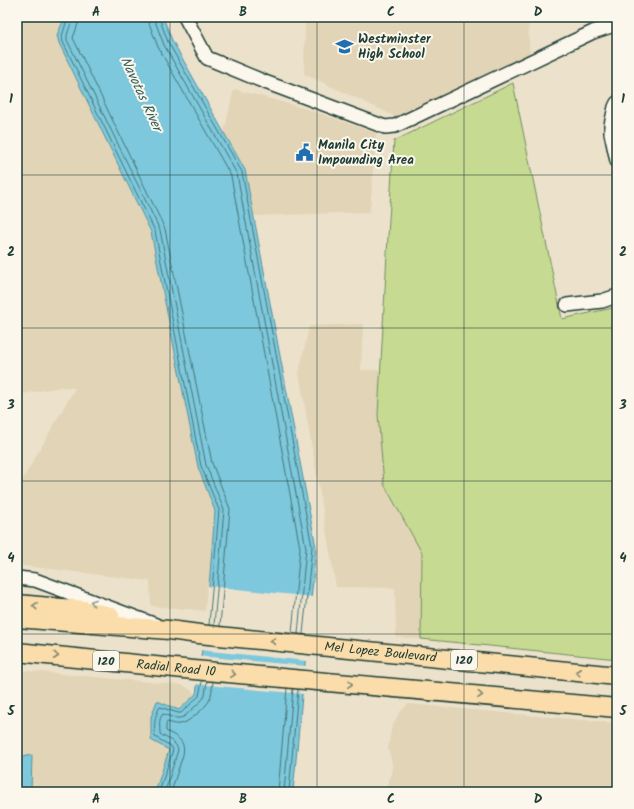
<svg xmlns="http://www.w3.org/2000/svg" width="634" height="809" viewBox="0 0 634 809" font-family="Kalam,sans-serif">
<style>
.built{fill:#e2d4b6}
.green{fill:#c6db91;stroke:#728c62}
.water{fill:#7dc8dc;stroke:#579099}
.pier{fill:#ece2cc}
.lines{fill:none;stroke-linecap:round;stroke-linejoin:round}
.shore{stroke:#457577;stroke-width:1}
.minor-casing{stroke:#1f3d34;stroke-width:16}
.highway-casing{stroke:#1f3d34;stroke-width:21}
.minor{stroke:#fbf7ec;stroke-width:13}
.highway{stroke:#faddab;stroke-width:18}
.oneway{stroke:#8d9a90}
.oneway2{stroke:#82856a}
.grid{fill:none;stroke:#1f3d34;stroke-width:1;stroke-opacity:0.55}
.labels{text-anchor:middle;dominant-baseline:central;stroke-width:4;stroke-linejoin:round;paint-order:stroke}
.shield{fill:#fbf7ec;stroke:#61756b;stroke-width:1}
.shield-label{font-size:12px;font-weight:bold;fill:#1f3d34}
.poi-label{font-size:13px;font-weight:bold;fill:#1f3d34;stroke:#fbf7ec;text-anchor:start}
.street-label{font-size:13px;fill:#1f3d34;stroke:#fbf7ec}
.water-label{font-size:14px;font-style:italic;fill:#36605e;stroke:#fbf7ec}
.neatline{fill:none;stroke:#1f3d34;stroke-width:1.5}
.grid-label{font-size:13px;text-anchor:middle;font-weight:bold;fill:#1f3d34}
</style>
<rect width="100%" height="100%" fill="#ece2cc"/>
<filter id="ink" filterUnits="userSpaceOnUse"><feTurbulence type="fractalNoise" baseFrequency=".025" numOctaves="2"/><feDisplacementMap in="SourceGraphic" scale="8" xChannelSelector="R" yChannelSelector="G"/><feConvolveMatrix kernelMatrix="1 2 1 2 8 2 1 2 1" color-interpolation-filters="sRGB"/></filter>
<g filter="url(#ink)">
<g class="built">
<path d="M 33,17 L 65,17 L 58,35 L 59,43 L 151,232 L 198,467 L 215,511 L 207,611 L 151,606 L 150,581 L 17,565 L 17,489 L 75,388 L 61,387 L 17,395 L 17,26 Z"/>
<path d="M 305,17 L 528,17 L 530,59 L 399,119 L 384,111 L 304,74 Z"/>
<path d="M 234,89 L 307,109 L 376,133 L 370,212 L 254,216 L 245,170 L 224,132 Z"/>
<path d="M 363,324 L 361,370 L 381,370 L 378,415 L 384,484 L 422,553 L 421,639 L 396,637 L 395,588 L 336,587 L 299,373 L 309,326 Z"/>
<path d="M 17,670 L 183,685 L 196,694 L 179,710 L 169,750 L 155,792 L 31,792 L 32,755 L 20,767 L 17,768 Z"/>
<path d="M 408,704 L 617,723 L 617,792 L 384,792 L 387,787 L 392,770 L 392,763 L 388,749 L 391,729 L 399,713 Z"/>
</g>
<path class="green" d="M 513,83 L 562,319 L 617,307 L 617,659 L 421,639 L 422,553 L 384,484 L 378,415 L 388,236 L 394,141 Z"/>
<g class="water">
<path d="M 65,17 L 163,17 L 172,40 L 245,170 L 316,547 L 293,792 L 155,792 L 169,750 L 151,740 L 151,717 L 157,701 L 179,710 L 196,694 L 207,611 L 215,511 L 198,467 L 151,232 L 59,43 L 57,35 Z"/>
<path d="M 32,755 L 31,792 L 17,792 L 17,768 L 20,767 L 22,757 Z"/>
</g>
<g class="pier">
<path d="M 207,586 L 313,597 L 307,661 L 200,650 L 205,611 Z"/>
<path d="M 199,656 L 306,666 L 304,694 L 195,684 Z"/>
</g>
<g class="lines">
<g class="shore">
<path d="M 68,17 L 62,36 L 63,42 L 155,231 L 201,466 L 219,510 L 209,625"/>
<path d="M 73,17 C 72,25 66,32 67,40 L 160,230 L 206,465 L 224,510 L 214,625"/>
<path d="M 79,17 L 79,21 L 73,38 L 165,229 L 212,463 L 230,509 L 220,626"/>
<path d="M 148,17 L 149,23 L 158,47 L 231,176 L 300,548 L 292,633"/>
<path d="M 154,17 L 155,21 L 164,45 L 237,174 L 306,548 L 298,634"/>
<path d="M 159,17 L 160,20 L 168,42 L 242,172 L 312,547 L 303,634"/>
<path d="M 159,792 L 173,750 L 171,746 L 155,737 C 154,727 154,716 160,707 L 178,713 L 181,713 L 199,696 L 202,681"/>
<path d="M 165,792 L 178,750 C 176,741 167,739 160,734 C 160,727 158,719 163,714 C 171,716 177,721 185,716 L 203,699 L 205,695 L 207,681"/>
<path d="M 171,792 L 183,755 C 186,740 177,737 166,731 L 166,723 L 168,722 C 172,723 176,725 180,724 C 187,724 206,707 209,701 C 212,695 212,688 213,682"/>
<path d="M 278,792 L 287,688"/>
<path d="M 284,792 L 293,689"/>
<path d="M 289,792 L 298,689"/>
</g>
<defs>
<g id="minor">
<path d="M 185,17 L 207,58 L 265,82 L 385,127 L 395,126 L 593,32 L 617,24"/>
<path d="M 617,103 L 615,107 L 611,125 L 611,133 L 617,161"/>
<path d="M 567,305 L 602,301 L 617,296"/>
<path d="M 17,578 L 35,580 L 156,625"/>
</g>
<g id="highway">
<path d="M 17,604 L 84,610 L 110,616"/>
<path id="s1" d="M 17,618 L 169,630 L 199,634 L 617,676"/>
<path id="s2" d="M 17,652 L 194,670 L 617,708"/>
</g>
</defs>
<use href="#minor" class="minor-casing"/>
<use href="#highway" class="highway-casing"/>
<use href="#minor" class="minor"/>
<use href="#highway" class="highway"/>
</g>
<defs><path id="oneway-chevron" d="M-2-3.5L2.5 0L-2 3.5" fill="none" stroke-width="1.6" stroke-linecap="round" stroke-linejoin="round"/></defs>
<use class="oneway" href="#oneway-chevron" transform="translate(93 602) rotate(-160)"/>
<g class="oneway2">
<use href="#oneway-chevron" transform="translate(35 606) rotate(-175)"/>
<use href="#oneway-chevron" transform="translate(273 641) rotate(-174)"/>
<use href="#oneway-chevron" transform="translate(56 656) rotate(6)"/>
<use href="#oneway-chevron" transform="translate(578 672) rotate(-174)"/>
<use href="#oneway-chevron" transform="translate(233 674) rotate(5)"/>
<use href="#oneway-chevron" transform="translate(350 684) rotate(5)"/>
<use href="#oneway-chevron" transform="translate(480 695) rotate(5)"/>
</g>
</g>
<path class="grid" d="M 170,17 L 170,792M 317,17 L 317,792M 464,17 L 464,792M 17,175 L 617,175M 17,328 L 617,328M 17,481 L 617,481M 17,634 L 617,634"/>
<defs>
<symbol id="school-bare" viewBox="-9 -9 18 18"><path d="M0-5L7-2L0 1L-7-2ZM-4 1L0 2.5L4 1V4Q0 6-4 4Z" fill="#1f6fb2" stroke="#fbf7ec" stroke-width="2.5" paint-order="stroke"/></symbol>
<symbol id="civic-bare" viewBox="-9 -9 18 18"><path d="M-.6-6.5H3V-4.5H.6V-3L4-1V1h2V6H-6V1h2V-1L-.6-3ZM-1.2 2.5V6h2.4V2.5Z" fill="#1f6fb2" stroke="#fbf7ec" stroke-width="2.5" paint-order="stroke"/></symbol>
</defs>
<g fill-rule="evenodd">
<use href="#school-bare" x="332" y="34" width="25" height="25"/>
<use href="#civic-bare" x="292" y="140" width="25" height="25"/>
</g>
<g class="labels">
<g class="shield">
<rect x="451" y="650" width="26" height="20" rx="3"/>
<rect x="93" y="651" width="26" height="20" rx="3"/>
</g>
<g class="shield-label">
<text x="464" y="660">120</text>
<text x="106" y="661">120</text>
</g>
<g class="poi-label">
<text x="358" y="39">Westminster<tspan x="358" dy="15">High School</tspan></text>
<text x="318" y="145">Manila City<tspan x="318" dy="15">Impounding Area</tspan></text>
</g>
<g class="street-label">
<text stroke="none"><textPath href="#s1" startOffset="365">Mel Lopez Boulevard</textPath></text>
<text stroke="none"><textPath href="#s2" startOffset="160">Radial Road 10</textPath></text>
</g>
<g class="water-label">
<text transform="translate(141 94) rotate(65)">Navotas River</text>
</g>
</g>
<rect width="634" height="809" fill="none" stroke="#fbf7ec" stroke-width="44"/>
<rect x="22" y="22" width="590" height="765" class="neatline"/>
<g class="grid-label">
<text x="96" y="16">A</text>
<text x="243" y="16">B</text>
<text x="391" y="16">C</text>
<text x="538" y="16">D</text>
<text x="11" y="103">1</text>
<text x="623" y="103">1</text>
<text x="11" y="256">2</text>
<text x="623" y="256">2</text>
<text x="11" y="409">3</text>
<text x="623" y="409">3</text>
<text x="11" y="562">4</text>
<text x="623" y="562">4</text>
<text x="11" y="715">5</text>
<text x="623" y="715">5</text>
<text x="96" y="803">A</text>
<text x="243" y="803">B</text>
<text x="391" y="803">C</text>
<text x="538" y="803">D</text>
</g>
</svg>
